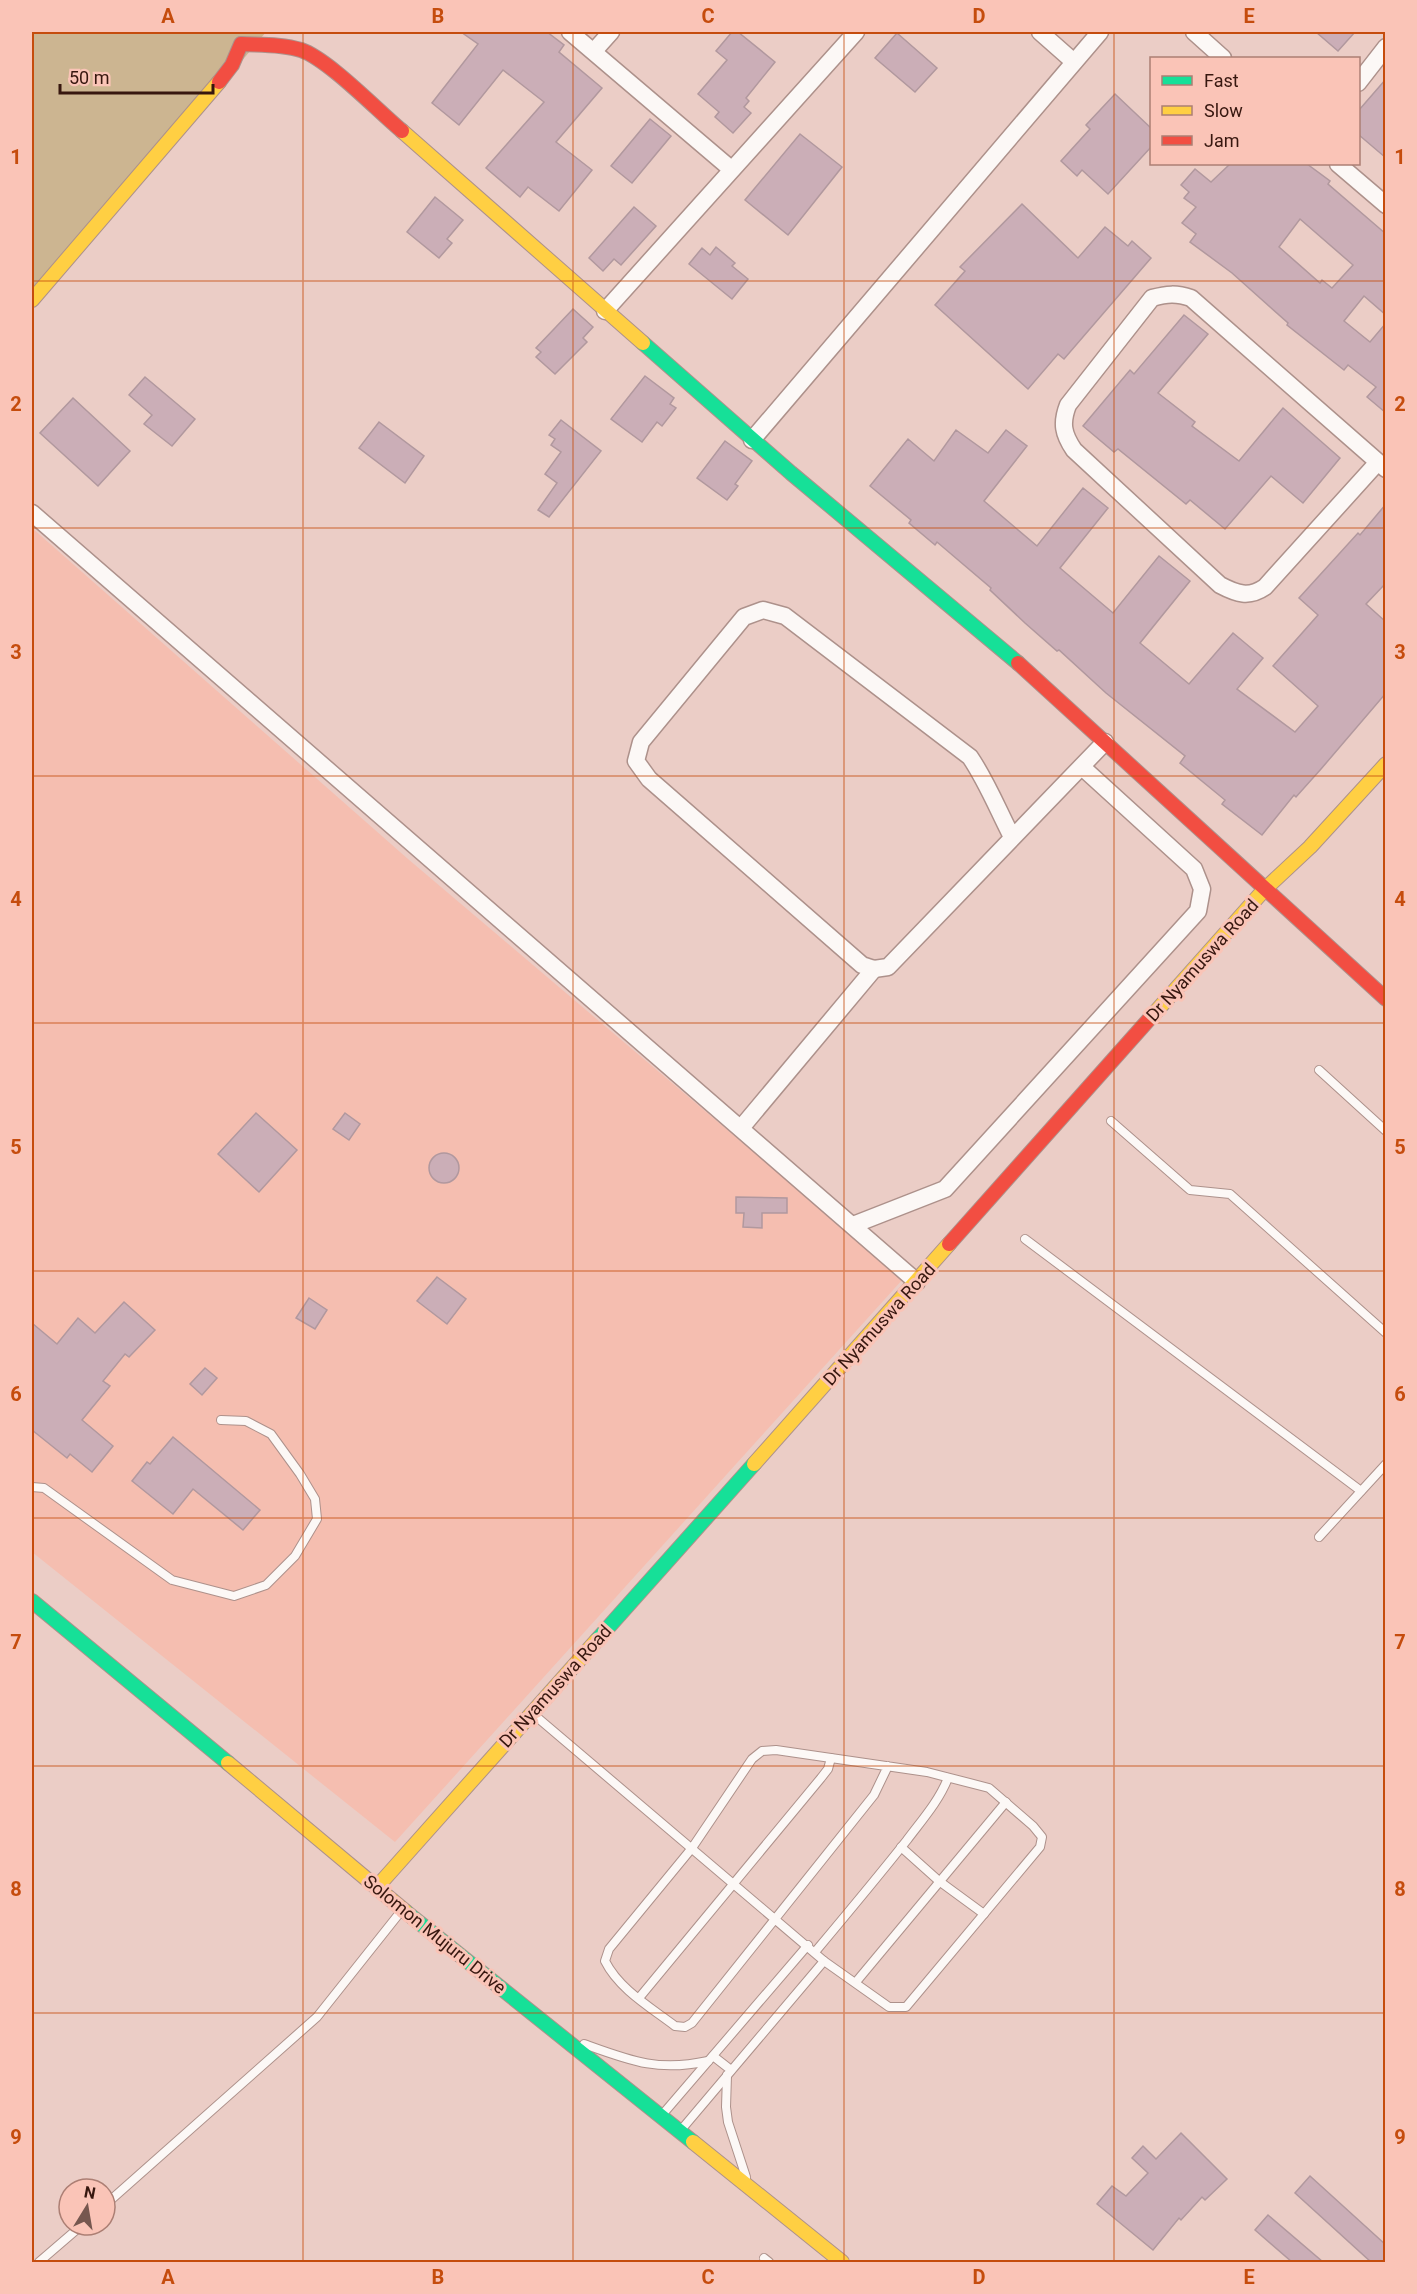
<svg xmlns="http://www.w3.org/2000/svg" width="1417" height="2294" viewBox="0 0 1417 2294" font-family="Roboto,sans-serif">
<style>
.built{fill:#f5beb0}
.green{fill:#ccb591}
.building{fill:#cbaeb7;stroke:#b1989e;stroke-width:1.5;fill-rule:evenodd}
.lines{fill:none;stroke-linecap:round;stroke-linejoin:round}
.lane-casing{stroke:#ad918b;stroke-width:10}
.street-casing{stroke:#ad918b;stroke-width:19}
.fast-casing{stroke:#ad918b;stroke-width:16}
.slow-casing{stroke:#ad918b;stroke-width:16}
.jam-casing{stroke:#ad918b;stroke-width:16}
.lane{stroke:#fcf8f6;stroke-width:8}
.street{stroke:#fcf8f6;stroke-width:16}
.fast{stroke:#16e098;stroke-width:14}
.slow{stroke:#ffcf43;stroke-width:14}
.jam{stroke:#f24e42;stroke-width:14}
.grid{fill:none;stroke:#c54c0d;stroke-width:1.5;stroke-opacity:0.55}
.labels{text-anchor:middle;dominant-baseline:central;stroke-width:6;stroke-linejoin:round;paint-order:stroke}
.street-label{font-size:18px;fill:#37170f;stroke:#fac4b7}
.neatline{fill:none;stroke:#c54c0d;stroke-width:2}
.grid-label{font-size:20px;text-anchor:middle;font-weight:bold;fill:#c54c0d}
</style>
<rect width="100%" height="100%" fill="#ebcdc6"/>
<path class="built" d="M 32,528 L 408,859 L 903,1279 L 395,1842 L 32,1552 Z"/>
<path class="green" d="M 32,32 L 266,32 L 32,310 Z"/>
<g class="building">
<path d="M 461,32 L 547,32 L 564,45 L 559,52 L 602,88 L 556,142 L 592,170 L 559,211 L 528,187 L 520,197 L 486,168 L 544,102 L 503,70 L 459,125 L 432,103 L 478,44 Z"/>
<path d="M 732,32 L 738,32 L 775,62 L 746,98 L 749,101 L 744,107 L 751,113 L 733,133 L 715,117 L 719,112 L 698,94 L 727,60 L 716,51 Z"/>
<path d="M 1316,32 L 1355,32 L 1338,51 Z"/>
<path d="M 897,33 L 937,68 L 915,92 L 875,58 Z"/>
<path d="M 1386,79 L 1386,158 L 1359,135 L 1359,110 Z"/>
<path d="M 1115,94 L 1152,129 L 1152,146 L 1108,194 L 1082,170 L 1077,176 L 1061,161 L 1090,129 L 1086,125 Z"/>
<path d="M 650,119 L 671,136 L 632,183 L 611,166 Z"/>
<path d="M 800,134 L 842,167 L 788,235 L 745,200 Z"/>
<path d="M 1230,164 L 1307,164 L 1330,181 L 1328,184 L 1386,234 L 1386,315 L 1364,296 L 1344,321 L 1370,342 L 1386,323 L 1386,413 L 1367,397 L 1376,387 L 1348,365 L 1344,370 L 1287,325 L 1288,323 L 1232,273 L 1190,242 L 1196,234 L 1182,223 L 1196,207 L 1184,198 L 1189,192 L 1181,185 L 1195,169 L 1211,182 ZM 1300,219 L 1353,265 L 1332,288 L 1322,280 L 1320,283 L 1279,247 Z"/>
<path d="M 435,197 L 463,220 L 447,239 L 452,243 L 439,258 L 407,232 Z"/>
<path d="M 1022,204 L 1078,258 L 1105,227 L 1128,246 L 1132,241 L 1151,258 L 1064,359 L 1058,354 L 1028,389 L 935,305 L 965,271 L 960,267 Z"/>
<path d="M 634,207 L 656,226 L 621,265 L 614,259 L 603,271 L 589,258 Z"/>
<path d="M 716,247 L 735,263 L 732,266 L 748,279 L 732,299 L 689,264 L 702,248 L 710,255 Z"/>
<path d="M 573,309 L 593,327 L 583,338 L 587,342 L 555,374 L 536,357 L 541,352 L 536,348 Z"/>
<path d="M 1184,315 L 1208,334 L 1158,393 L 1195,422 L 1192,426 L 1239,461 L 1283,408 L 1340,458 L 1303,503 L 1271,476 L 1225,529 L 1190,500 L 1186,504 L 1118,449 L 1114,452 L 1083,426 L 1130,370 L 1134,374 Z"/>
<path d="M 645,376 L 674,398 L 670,404 L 676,408 L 662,426 L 657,422 L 642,442 L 611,419 Z"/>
<path d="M 145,377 L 195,419 L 172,446 L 144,424 L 152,415 L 129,395 Z"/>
<path d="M 73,398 L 130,451 L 98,486 L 40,433 Z"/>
<path d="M 561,420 L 601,451 L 549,517 L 538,510 L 557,483 L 545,474 L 561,452 L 551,445 L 555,439 L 549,435 Z"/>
<path d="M 379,422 L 424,456 L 405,483 L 359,448 Z"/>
<path d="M 956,430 L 988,453 L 1006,430 L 1027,446 L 984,501 L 1037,546 L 1083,488 L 1108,508 L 1060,568 L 1113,613 L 1159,556 L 1190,581 L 1140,643 L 1189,684 L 1233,633 L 1263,658 L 1237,689 L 1295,732 L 1318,706 L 1273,666 L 1318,615 L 1299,598 L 1358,533 L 1360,535 L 1386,504 L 1386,583 L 1366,604 L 1386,622 L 1386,693 L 1321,769 L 1296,797 L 1294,795 L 1262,835 L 1222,804 L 1225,800 L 1180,763 L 1185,756 L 1106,693 L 1059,650 L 1057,651 L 1025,623 L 990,590 L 991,588 L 937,542 L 935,545 L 909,523 L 911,520 L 870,486 L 908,439 L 934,461 Z"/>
<path d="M 725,441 L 752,461 L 735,484 L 738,486 L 727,500 L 697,478 Z"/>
<path d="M 256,1113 L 297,1150 L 259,1192 L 218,1154 Z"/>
<path d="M 345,1113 L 360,1124 L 349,1140 L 333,1129 Z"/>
<circle cx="444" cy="1168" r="15"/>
<path d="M 736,1197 L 787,1198 L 787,1213 L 762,1213 L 762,1228 L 743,1227 L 744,1213 L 736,1213 Z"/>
<path d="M 437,1277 L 466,1299 L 447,1324 L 417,1301 Z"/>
<path d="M 309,1298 L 327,1310 L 315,1329 L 296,1318 Z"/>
<path d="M 124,1302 L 155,1330 L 129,1357 L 125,1354 L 103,1381 L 110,1386 L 82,1420 L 113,1446 L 92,1472 L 70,1454 L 67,1458 L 32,1430 L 32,1323 L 57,1344 L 78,1318 L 95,1333 Z"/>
<path d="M 205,1368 L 217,1378 L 202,1395 L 190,1384 Z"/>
<path d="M 173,1437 L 260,1510 L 243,1530 L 193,1489 L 173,1514 L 132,1481 L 147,1462 L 150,1464 Z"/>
<path d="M 1181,2133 L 1227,2179 L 1205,2200 L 1202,2197 L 1181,2220 L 1179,2218 L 1153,2250 L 1097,2204 L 1112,2186 L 1126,2196 L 1148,2173 L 1132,2158 L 1143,2146 L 1156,2159 Z"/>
<path d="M 1310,2176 L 1386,2245 L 1386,2262 L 1371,2262 L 1295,2193 Z"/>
<path d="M 1268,2215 L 1323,2262 L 1292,2262 L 1255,2230 Z"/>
</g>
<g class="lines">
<defs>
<g id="lane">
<path d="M 1319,1070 L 1386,1131"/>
<path d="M 1111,1121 L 1190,1190 L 1230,1194 L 1386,1333"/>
<path d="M 1025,1239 L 1361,1491"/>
<path d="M 32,1487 L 44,1488 L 172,1580 L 234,1596 L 266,1585 L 295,1556 L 317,1519 L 315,1499 L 300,1474 L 271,1434 L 246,1421 L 221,1420"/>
<path d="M 1319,1537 L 1386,1464"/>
<path d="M 532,1713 L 824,1961 L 889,2007 L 906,2007 L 1040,1847 L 1042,1837 L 1033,1826 L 989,1788 L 927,1772 L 776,1750 L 762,1751 L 752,1759 L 692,1848 L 609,1949 L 605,1961 C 619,1989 650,2007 675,2026 L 685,2027 L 692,2023 L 874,1795 L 888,1766"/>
<path d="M 901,1847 L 939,1881 L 984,1914"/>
<path d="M 815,1952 C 846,1915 877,1878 907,1840 C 922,1820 939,1801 948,1778"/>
<path d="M 856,1982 L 1006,1802"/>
<path d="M 639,1998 L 821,1778 L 828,1769 L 831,1758"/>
<path d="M 584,2044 C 631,2061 658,2072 708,2061"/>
<path d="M 713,2056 L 731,2070"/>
<path d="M 727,2075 L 726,2107 L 728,2122 L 746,2177"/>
<path d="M 662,2115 L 808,1945"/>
<path d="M 681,2130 L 824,1961"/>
<path d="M 105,2205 L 317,2017 L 402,1910"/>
<path d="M 764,2258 L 769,2262"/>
<path d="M 39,2262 L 82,2225"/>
</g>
<g id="street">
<path d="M 570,32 L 731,169"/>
<path d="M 1040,32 L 1074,62"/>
<path d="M 1194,32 L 1223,58"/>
<path d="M 594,51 L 611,32"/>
<path d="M 1358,83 L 1386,47"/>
<path d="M 1338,164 L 1386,205"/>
<path d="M 605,311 L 856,32"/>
<path d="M 752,440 L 1100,32"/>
<path d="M 1378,462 L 1265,587 C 1249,598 1237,594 1220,585 L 1074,450 C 1063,434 1061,423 1068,405 L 1152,298 C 1167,294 1176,293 1191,298 L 1386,469"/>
<path d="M 32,513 L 917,1282"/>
<path d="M 1012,837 C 998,810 987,782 970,757 L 785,616 L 763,610 L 744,617 L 641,742 L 636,761 L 649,779 L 862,965 L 874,969 L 888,967 L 1105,742"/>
<path d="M 741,1128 L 874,969"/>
<path d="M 853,1225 L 945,1189 L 1198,911 L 1202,889 L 1194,869 L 1082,767"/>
</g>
<g id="fast">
<path d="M 643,343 L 791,473 L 1018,663"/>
<path d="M 32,1601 L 228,1763"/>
<path d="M 597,1640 L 754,1464"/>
<path d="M 406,1912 L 693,2142"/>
</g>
<g id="slow">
<path d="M 402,131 L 643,343"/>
<path d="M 32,300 L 219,82"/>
<path d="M 1152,1016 L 1264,890 L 1310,847 L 1386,764"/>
<path d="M 754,1464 L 949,1244"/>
<path d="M 228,1763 L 406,1912"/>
<path d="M 377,1887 L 597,1640"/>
<path d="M 693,2142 L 842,2262"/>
</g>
<g id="jam">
<path d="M 219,82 L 232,65 L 241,44 C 261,45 282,44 301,50 C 328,59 378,111 402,131"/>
<path d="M 1018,663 L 1386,999"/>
<path d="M 949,1244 L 1152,1016"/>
</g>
</defs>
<use href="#lane" class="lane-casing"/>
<use href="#street" class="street-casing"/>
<use href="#fast" class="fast-casing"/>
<use href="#slow" class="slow-casing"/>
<use href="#jam" class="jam-casing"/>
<use href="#lane" class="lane"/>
<use href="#street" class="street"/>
<use href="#fast" class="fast"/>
<use href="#slow" class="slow"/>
<use href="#jam" class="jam"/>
</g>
<path class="grid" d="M 303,32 L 303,2262M 573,32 L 573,2262M 844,32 L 844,2262M 1114,32 L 1114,2262M 32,281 L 1386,281M 32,528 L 1386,528M 32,776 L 1386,776M 32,1023 L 1386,1023M 32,1271 L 1386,1271M 32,1518 L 1386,1518M 32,1766 L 1386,1766M 32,2013 L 1386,2013"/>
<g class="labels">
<g class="street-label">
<text transform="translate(1202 960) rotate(-48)">Dr Nyamuswa Road</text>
<text transform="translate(879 1324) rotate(-48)">Dr Nyamuswa Road</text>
<text transform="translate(555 1686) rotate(-48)">Dr Nyamuswa Road</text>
<text transform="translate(435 1934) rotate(39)">Solomon Mujuru Drive</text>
</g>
</g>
<rect width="1417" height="2294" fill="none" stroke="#fac4b7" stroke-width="66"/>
<rect x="1150" y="57" width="210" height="108" fill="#fac4b7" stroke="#ac7f74" stroke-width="1.5"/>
<rect x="1162" y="76" width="30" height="9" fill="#16e098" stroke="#ac7f74" stroke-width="1.5"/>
<text x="1204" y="87" font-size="18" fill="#37170f">Fast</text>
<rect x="1162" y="106" width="30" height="9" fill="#ffcf43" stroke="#ac7f74" stroke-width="1.5"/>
<text x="1204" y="117" font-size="18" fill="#37170f">Slow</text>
<rect x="1162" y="136" width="30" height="9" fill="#f24e42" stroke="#ac7f74" stroke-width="1.5"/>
<text x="1204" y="147" font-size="18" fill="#37170f">Jam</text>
<g transform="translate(87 2207) rotate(11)"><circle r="28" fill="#fac4b7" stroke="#ac7f74" stroke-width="1.5"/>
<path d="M0-4.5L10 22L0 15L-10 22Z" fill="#76574f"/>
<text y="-9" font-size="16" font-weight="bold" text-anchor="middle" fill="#37170f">N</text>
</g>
<path d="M60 84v9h153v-9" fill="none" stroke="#37170f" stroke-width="3"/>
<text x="69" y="84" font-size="18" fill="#37170f" stroke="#fac4b7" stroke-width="4.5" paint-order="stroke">50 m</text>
<rect x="33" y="33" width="1351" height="2228" class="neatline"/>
<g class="grid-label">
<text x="168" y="23">A</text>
<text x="438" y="23">B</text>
<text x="708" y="23">C</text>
<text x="979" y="23">D</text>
<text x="1249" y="23">E</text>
<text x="16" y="164">1</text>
<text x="1400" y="164">1</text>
<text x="16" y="411">2</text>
<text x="1400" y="411">2</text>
<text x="16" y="659">3</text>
<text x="1400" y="659">3</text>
<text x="16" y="906">4</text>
<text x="1400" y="906">4</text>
<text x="16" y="1154">5</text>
<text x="1400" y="1154">5</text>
<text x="16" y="1401">6</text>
<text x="1400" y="1401">6</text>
<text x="16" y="1649">7</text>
<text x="1400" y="1649">7</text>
<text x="16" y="1896">8</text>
<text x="1400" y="1896">8</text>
<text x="16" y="2144">9</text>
<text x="1400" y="2144">9</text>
<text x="168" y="2284">A</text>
<text x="438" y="2284">B</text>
<text x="708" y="2284">C</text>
<text x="979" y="2284">D</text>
<text x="1249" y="2284">E</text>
</g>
</svg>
